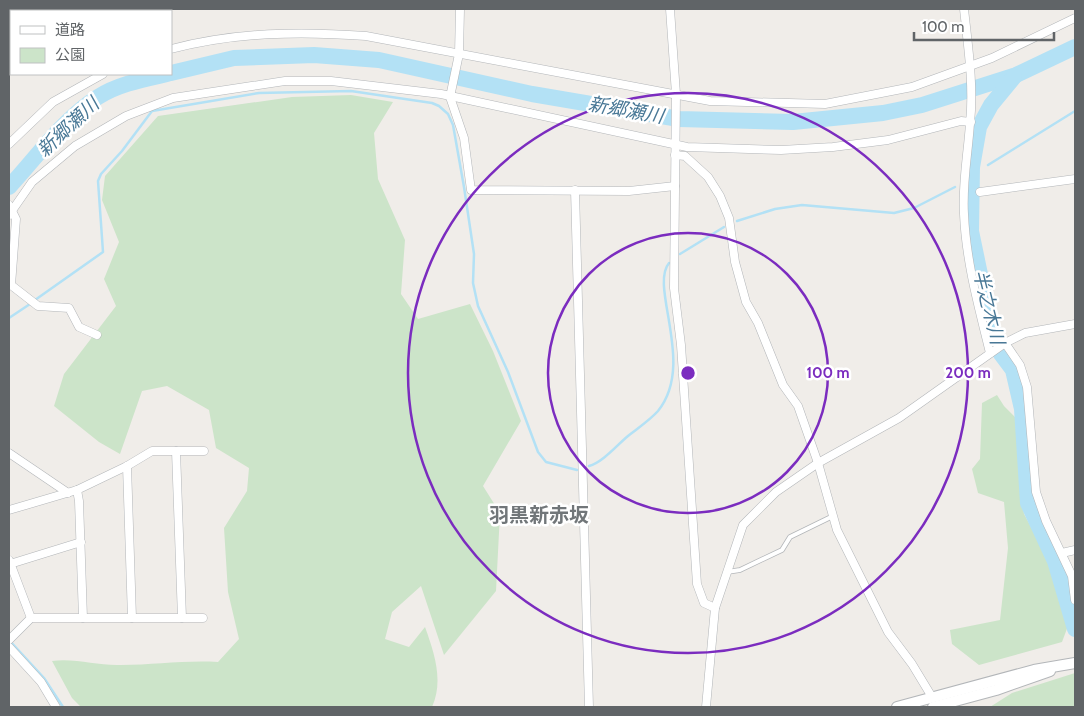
<svg xmlns="http://www.w3.org/2000/svg" width="1084" height="716" viewBox="0 0 1084 716" font-family="Cabin,'Noto Sans JP',sans-serif">
<style>
.green{fill:#cce4c9}
.lines{fill:none;stroke-linecap:round;stroke-linejoin:round}
.stream{stroke:#b3e1f5;stroke-width:2.5}
.river{stroke:#b3e1f5;stroke-width:16}
.service-casing{stroke:#b3b6b9;stroke-width:5.5}
.minor-casing{stroke:#b3b6b9;stroke-width:9}
.secondary-casing{stroke:#b3b6b9;stroke-width:12}
.service{stroke:#fff;stroke-width:4}
.minor{stroke:#fff;stroke-width:8}
.secondary{stroke:#fff;stroke-width:10}
.ring{fill:none;stroke:#7b2cbf;stroke-width:2.5}
.labels{text-anchor:middle;dominant-baseline:central;stroke-width:5;stroke-linejoin:round;paint-order:stroke}
.water-label{font-size:19px;font-style:italic;fill:#497896;stroke:#fff}
.quarter-label{font-size:20px;font-weight:bold;fill:#717679;stroke:#fff}
.centre{fill:#7b2cbf;stroke:#fff;stroke-width:2.5}
.ring-label{font-size:15px;text-anchor:middle;font-weight:bold;fill:#7b2cbf;stroke:#fff;stroke-width:5;stroke-linejoin:round;paint-order:stroke}
</style>
<rect width="100%" height="100%" fill="#f0ede9"/>
<g class="green">
<path d="M 351,95 L 393,102 L 374,133 L 378,179 L 405,240 L 401,294 L 418,319 L 470,304 L 493,351 L 521,421 L 483,486 L 500,513 L 496,591 L 444,655 L 421,586 L 392,612 L 385,639 L 409,647 L 425,627 C 434,652 444,681 432,707 L 81,707 L 72,698 L 52,661 C 76,658 98,666 121,665 C 154,665 185,660 218,662 L 239,639 L 228,592 L 224,528 L 247,491 L 249,468 L 216,448 L 209,410 L 167,386 L 142,391 L 120,454 L 99,442 L 54,406 L 64,374 L 116,306 L 104,279 L 119,242 L 102,200 L 105,176 L 158,116 L 292,97 Z"/>
<path d="M 997,395 L 1004,406 L 1015,417 L 1024,514 L 1057,575 L 1068,626 L 1062,642 L 979,665 L 952,644 L 950,630 L 1000,620 L 1008,548 L 1004,502 L 978,493 L 972,469 L 980,459 L 982,403 Z"/>
<path d="M 1075,673 L 1075,707 L 990,707 L 1012,693 Z"/>
</g>
<g class="lines">
<g class="stream">
<path d="M 988,165 L 1075,111"/>
<path d="M 737,221 L 775,209 L 802,205 L 894,213 L 914,208 L 955,187"/>
<path d="M 680,254 L 724,227"/>
<path d="M 35,300 L 103,252 L 98,181 L 101,174 L 122,151 L 152,111 L 259,93 L 351,91 L 432,103 L 439,106 L 448,114 L 453,125 L 464,187 L 474,254 L 473,283 L 478,306 L 508,372 L 538,452 L 546,462 L 577,470"/>
<path d="M 9,318 L 30,304"/>
<path d="M 589,466 C 603,462 617,445 628,436 C 638,428 650,420 658,411 C 696,364 649,287 669,263"/>
<path d="M 9,640 L 44,678 L 63,707"/>
</g>
<g class="river">
<path d="M 171,73 L 234,58 L 314,55 L 379,60 L 532,94 L 679,119 L 793,122 L 883,113 L 922,105 L 1016,75 L 1075,47"/>
<path d="M 1014,77 L 991,105 L 979,127 L 972,167 L 971,231 L 988,313 L 1001,354 L 1013,370 L 1022,409 L 1028,503 L 1055,561 L 1075,629"/>
<path d="M 9,187 C 37,157 63,119 98,97 C 118,84 145,79 167,74"/>
</g>
<defs>
<path id="service" d="M 727,572 L 740,570 L 782,550 L 790,537 L 833,516"/>
<g id="minor">
<path d="M 460,9 L 459,54 L 450,97 L 464,138 L 471,190 L 629,191 L 675,186"/>
<path d="M 670,9 L 676,94 L 674,288 L 681,345 L 697,584 L 704,603 L 715,608"/>
<path d="M 964,9 C 968,46 974,86 970,123 C 968,154 962,183 964,214 C 966,262 979,308 990,353"/>
<path d="M 86,11 L 94,9"/>
<path d="M 9,34 L 11,33"/>
<path d="M 171,49 C 236,32 300,31 366,36 L 710,101 L 825,104 L 912,87 L 992,58 L 1075,18"/>
<path d="M 9,144 L 53,102 L 103,74"/>
<path d="M 675,155 L 685,156 L 708,177 L 720,196 L 729,218 L 735,262 L 746,302 L 758,323 L 783,385 L 798,406 L 818,463 L 837,530 L 888,632 L 912,664 L 932,697"/>
<path d="M 575,190 L 589,707"/>
<path d="M 980,192 L 1075,179"/>
<path d="M 9,205 L 16,219 L 11,285 L 38,306 L 69,308 L 79,327 L 97,335"/>
<path d="M 9,215 L 32,182 L 75,146 L 126,116 L 173,98 L 285,81 L 331,81 L 441,94 L 687,147 L 781,150 L 833,147 L 888,140 L 961,121 L 971,122"/>
<path d="M 1005,343 L 1020,365 L 1027,387 L 1036,492 L 1046,521 L 1072,576 L 1075,600"/>
<path d="M 176,451 L 182,618"/>
<path d="M 9,453 L 68,493"/>
<path d="M 127,466 L 132,618"/>
<path d="M 77,490 L 79,501 L 83,618"/>
<path d="M 9,510 L 77,490 L 127,466 L 152,451 L 204,451"/>
<path d="M 1062,553 L 1075,550"/>
<path d="M 9,560 L 31,618"/>
<path d="M 10,564 L 81,542"/>
<path d="M 9,640 L 31,618 L 203,618"/>
<path d="M 9,647 L 41,682 L 56,707"/>
<path d="M 706,707 L 715,608 L 743,525 L 776,492 L 818,463 L 899,418 L 1005,343 L 1025,333 L 1075,324"/>
</g>
<g id="secondary">
<path d="M 897,707 L 1034,670 L 1075,663"/>
<path d="M 933,707 L 996,690 L 1050,671"/>
</g>
</defs>
<use href="#service" class="service-casing"/>
<use href="#minor" class="minor-casing"/>
<use href="#secondary" class="secondary-casing"/>
<use href="#service" class="service"/>
<use href="#minor" class="minor"/>
<use href="#secondary" class="secondary"/>
</g>
<g class="ring">
<circle cx="688" cy="373" r="140"/>
<circle cx="688" cy="373" r="280"/>
</g>
<g class="labels">
<g class="water-label">
<text transform="translate(626 110) rotate(10)">新郷瀬川</text>
<text transform="translate(68 127) rotate(-43)">新郷瀬川</text>
<text transform="translate(989 307) rotate(76)">半之木川</text>
</g>
<g class="quarter-label">
<text x="539" y="515">羽黒新赤坂</text>
</g>
</g>
<circle cx="688" cy="373" r="8" class="centre"/>
<g class="ring-label">
<text x="828" y="378">100 m</text>
<text x="968" y="378">200 m</text>
</g>
<rect width="1084" height="716" fill="none" stroke="#606467" stroke-width="20"/>
<rect x="10" y="10" width="162" height="65" fill="#ffffff" stroke="#bfc1c2"/>
<rect x="20" y="26" width="25" height="8" fill="#ffffff" stroke="#bfc1c2"/>
<text x="55" y="35" font-size="15" fill="#606467">道路</text>
<rect x="20" y="48" width="25" height="15" fill="#cce4c9" stroke="#bfc1c2"/>
<text x="55" y="60" font-size="15" fill="#606467">公園</text>
<path d="M914 32v8h140v-8" fill="none" stroke="#606467" stroke-width="2.5"/>
<text x="922" y="32" font-size="15" fill="#606467" stroke="#ffffff" stroke-width="4" paint-order="stroke">100 m</text>
</svg>
